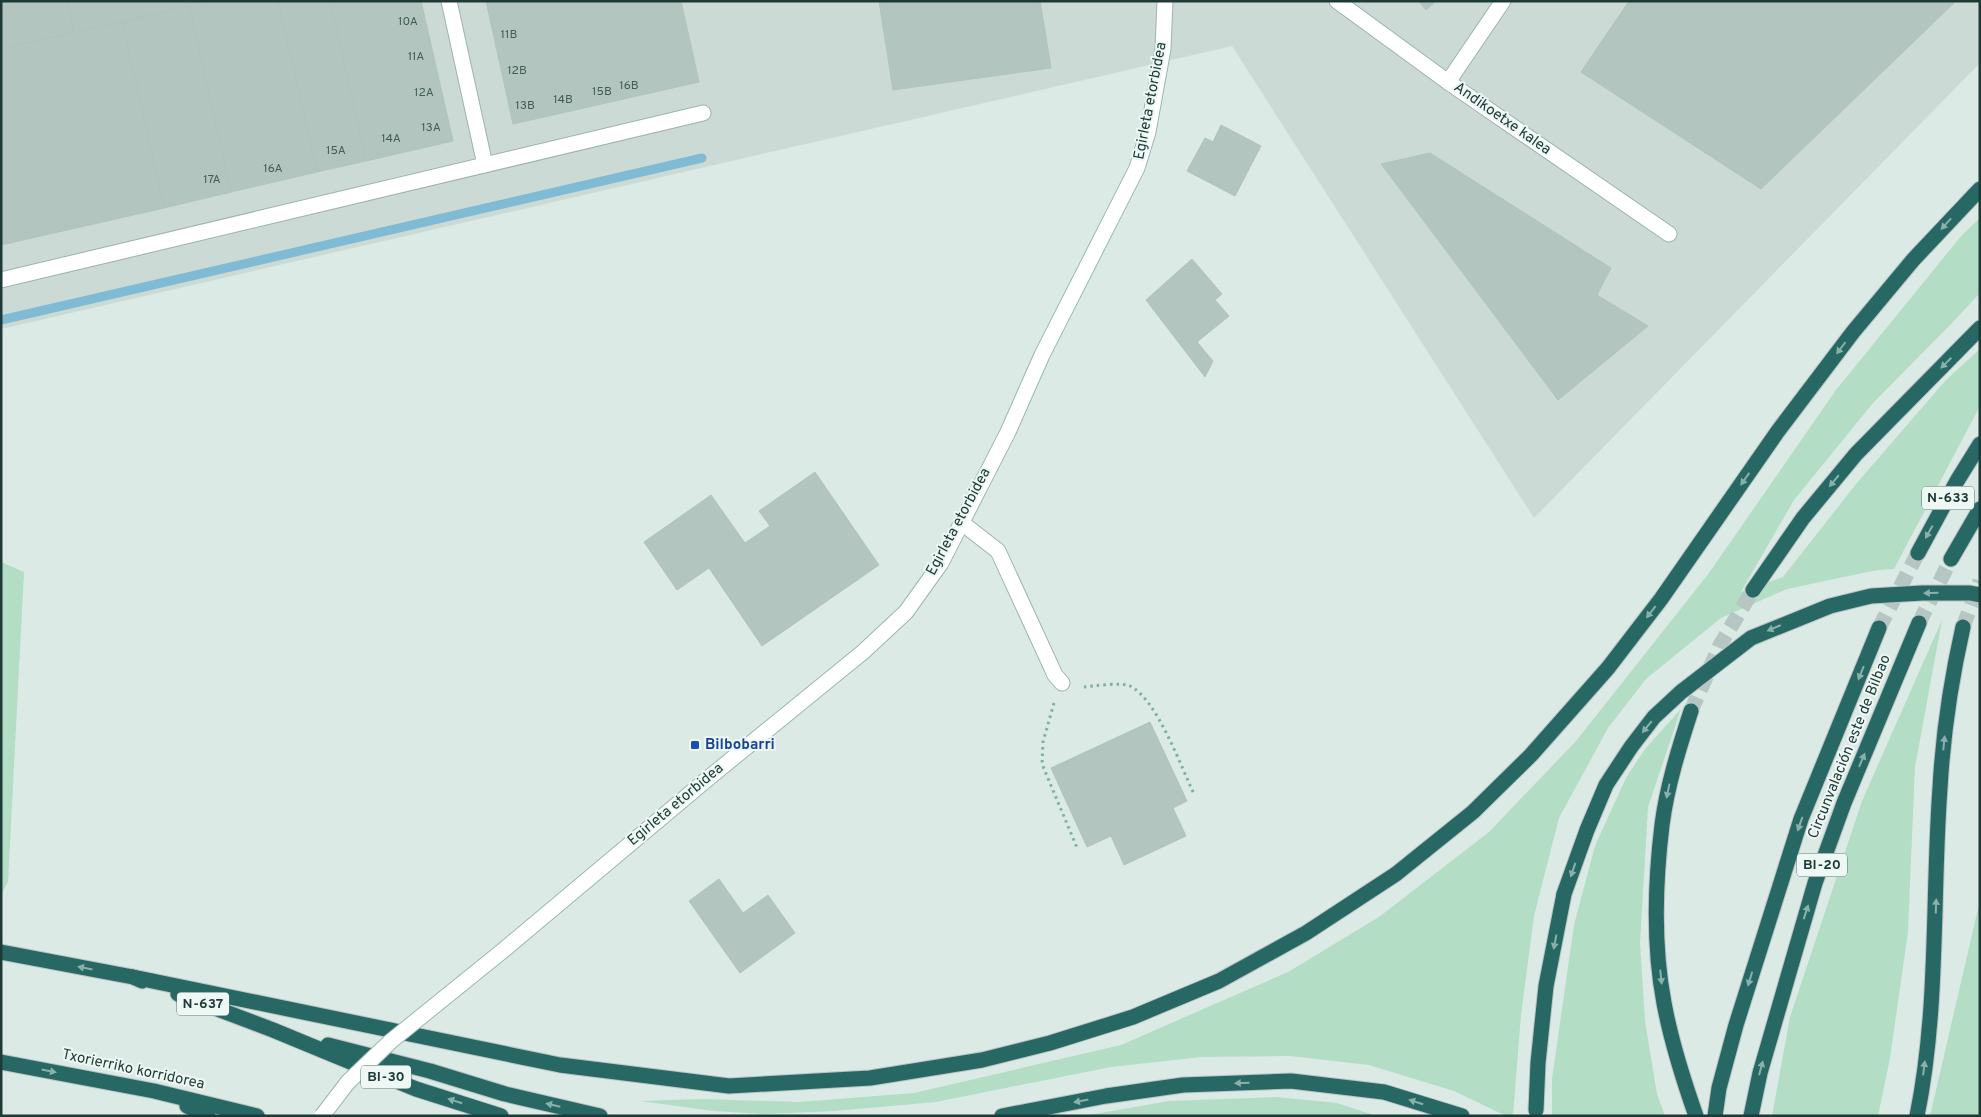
<svg xmlns="http://www.w3.org/2000/svg" width="1981" height="1117" viewBox="0 0 1981 1117" font-family="Overpass,sans-serif">
<style>
.built{fill:#cbdad5}
.green{fill:#b3ddc4}
.lines{fill:none;stroke-linecap:round;stroke-linejoin:round}
.stream{stroke:#7fbbd4;stroke-width:9}
.building{fill:#b2c5bf;stroke:#afc4be}
.highway-tunnel{stroke:#b6c7c3;stroke-width:15;stroke-dasharray:15 8;stroke-linecap:butt}
.lane-casing{stroke:#9fb2ae;stroke-width:17}
.street-casing{stroke:#9fb2ae;stroke-width:17}
.secondary-casing{stroke:#9bb6b0;stroke-width:17}
.highway-casing{stroke:#bbc4c3;stroke-width:17}
.path{stroke:#7ab0a7;stroke-width:3;stroke-dasharray:2.5 4;stroke-linecap:butt}
.lane{stroke:#fff;stroke-width:15}
.street{stroke:#fff;stroke-width:15}
.secondary{stroke:#fff;stroke-width:15}
.highway{stroke:#276864;stroke-width:15}
.secondary-bridge-casing{stroke:#9bb6b0;stroke-width:17;stroke-linecap:butt}
.highway-bridge-casing{stroke:#bbc4c3;stroke-width:17;stroke-linecap:butt}
.secondary-bridge{stroke:#fff;stroke-width:15}
.highway-bridge{stroke:#276864;stroke-width:15}
.oneway{fill:#8ab0ac}
.transit-dot{fill:#1a4fb4;stroke:#edf7f3;stroke-width:2}
.labels{text-anchor:middle;dominant-baseline:central;stroke-width:4;stroke-linejoin:round;paint-order:stroke}
.number-label{font-size:12px;fill:#425d58}
.shield{fill:#edf7f3;stroke:#5b736f;stroke-width:1}
.shield-label{font-size:14px;font-weight:bold;fill:#1d3a36}
.street-label{font-size:15px;fill:#1d3a36;stroke:#edf7f3}
.transit-label{font-size:15px;font-weight:bold;fill:#164399;stroke:#edf7f3;text-anchor:start}
</style>
<rect width="100%" height="100%" fill="#dceae6"/>
<path class="built" d="M 1,1 L 1980,1 L 1980,63 L 1534,518 L 1232,46 L 1,329 Z"/>
<g class="green">
<path d="M 1980,218 L 1980,293 L 1952,323 L 1873,403 L 1794,500 L 1741,592 L 1783,577 L 1856,484 L 1946,380 L 1980,349 L 1980,406 L 1894,569 L 1877,570 L 1787,589 L 1721,618 L 1646,679 L 1608,728 L 1559,818 L 1534,916 L 1521,1015 L 1513,1116 L 1506,1116 L 1454,1091 L 1369,1065 L 1290,1056 L 1202,1057 L 1111,1067 L 936,1102 L 835,1111 L 765,1114 L 713,1111 L 640,1101 L 702,1099 L 799,1102 L 914,1093 L 1121,1045 L 1288,972 L 1379,917 L 1489,832 L 1576,741 L 1709,573 L 1836,390 L 1962,235 Z"/>
<path d="M 1,562 L 24,572 L 8,882 L 1,894 Z"/>
<path d="M 1942,620 L 1915,767 L 1908,932 L 1890,1058 L 1878,1116 L 1772,1116 L 1790,1017 L 1862,801 Z"/>
<path d="M 1681,709 L 1648,807 L 1640,944 L 1645,1021 L 1657,1094 L 1665,1116 L 1552,1116 L 1552,1079 L 1574,925 L 1595,846 L 1626,778 L 1645,749 Z"/>
<path d="M 1980,900 L 1980,1116 L 1930,1116 Z"/>
<path d="M 1276,1097 L 1337,1103 L 1377,1116 L 1083,1116 L 1169,1101 Z"/>
</g>
<g class="lines">
<path class="stream" d="M 1,320 L 702,158"/>
</g>
<g class="building">
<path d="M 1,1 L 67,1 L 74,32 L 1,49 Z"/>
<path d="M 67,1 L 208,1 L 209,2 L 74,32 Z"/>
<path d="M 278,1 L 330,1 L 366,161 L 317,172 Z"/>
<path d="M 278,1 L 317,172 L 231,192 L 189,6 L 208,1 Z"/>
<path d="M 330,1 L 421,1 L 453,141 L 366,161 Z"/>
<path d="M 486,1 L 681,1 L 699,82 L 513,124 Z"/>
<path d="M 879,1 L 1040,1 L 1051,68 L 893,90 Z"/>
<path d="M 1419,1 L 1436,1 L 1426,10 Z"/>
<path d="M 1629,1 L 1956,1 L 1761,189 L 1581,72 Z"/>
<path d="M 189,6 L 231,192 L 164,208 L 122,22 Z"/>
<path d="M 122,22 L 164,208 L 1,245 L 1,49 Z"/>
<path d="M 1221,125 L 1261,146 L 1235,196 L 1187,171 L 1205,138 L 1213,142 Z"/>
<path d="M 1430,153 L 1611,268 L 1597,295 L 1648,326 L 1558,400 L 1381,164 Z"/>
<path d="M 1192,259 L 1222,294 L 1215,300 L 1229,316 L 1197,342 L 1213,361 L 1205,377 L 1146,300 Z"/>
<path d="M 815,472 L 879,565 L 762,646 L 709,568 L 677,590 L 644,542 L 711,495 L 745,543 L 770,526 L 759,511 Z"/>
<path d="M 1150,722 L 1187,801 L 1173,808 L 1186,836 L 1124,865 L 1111,836 L 1087,847 L 1051,768 Z"/>
<path d="M 719,879 L 743,913 L 768,895 L 795,933 L 740,973 L 689,901 Z"/>
</g>
<g class="lines">
<g class="highway-tunnel">
<path d="M 1919,623 L 1951,559"/>
<path d="M 1963,627 L 1980,581"/>
<path d="M 1879,628 L 1918,553"/>
<path d="M 1691,711 L 1720,645 L 1753,590"/>
</g>
<defs>
<g id="lane">
<path d="M 449,1 L 485,165"/>
<path d="M 962,523 L 998,551 L 1055,675 L 1062,683"/>
</g>
<g id="street">
<path d="M 1337,1 L 1448,82 L 1669,234"/>
<path d="M 1448,82 L 1503,1"/>
<path d="M 1,280 L 703,113"/>
</g>
<path id="secondary" d="M 506,948 L 711,776 L 863,652 L 906,612 L 941,563 L 1008,432 L 1042,355 L 1137,168 L 1148,132 L 1163,49 L 1165,1"/>
<g id="highway">
<path d="M 1918,553 L 1957,481 L 1980,444"/>
<path d="M 1951,559 L 1980,509"/>
<path d="M 1753,590 L 1803,518 L 1856,454 L 1980,328"/>
<path d="M 1691,711 C 1679,748 1667,786 1662,825 C 1655,883 1653,945 1664,1003 C 1671,1041 1683,1079 1696,1116"/>
<path d="M 1,952 L 133,977 L 142,981"/>
<path d="M 133,977 L 560,1065 L 729,1086 L 870,1078 L 982,1060 L 1050,1043 L 1133,1017 L 1219,981 L 1306,933 L 1396,874 L 1473,812 L 1531,755 L 1608,668 L 1661,599 L 1778,431 L 1853,332 L 1913,260 L 1980,189"/>
<path d="M 178,994 L 273,1030 L 416,1089 L 501,1116"/>
<path d="M 328,1045 L 430,1071 L 505,1094 L 600,1116"/>
<path d="M 1,1062 L 154,1091 L 257,1116"/>
<path d="M 187,1106 L 208,1116"/>
<path d="M 1536,1110 L 1538,1063 L 1546,986 L 1564,894"/>
<path d="M 1002,1116 L 1106,1096 L 1183,1085 L 1291,1081 L 1384,1092 L 1462,1116"/>
<path d="M 1715,1116 L 1719,1088 L 1736,1025 L 1801,819 L 1879,628"/>
<path d="M 1751,1116 L 1760,1073 L 1815,883 L 1844,803 L 1919,623"/>
<path d="M 1917,1116 C 1939,1008 1932,897 1940,788 C 1943,734 1951,680 1963,627"/>
</g>
</defs>
<use href="#lane" class="lane-casing"/>
<use href="#street" class="street-casing"/>
<use href="#secondary" class="secondary-casing"/>
<use href="#highway" class="highway-casing"/>
<g class="path">
<path d="M 1084,687 C 1093,686 1122,682 1130,686 C 1157,699 1181,767 1194,794"/>
<path d="M 1054,703 L 1043,742 L 1042,764 L 1078,850"/>
</g>
<use href="#lane" class="lane"/>
<use href="#street" class="street"/>
<use href="#secondary" class="secondary"/>
<use href="#highway" class="highway"/>
<defs>
<path id="secondary-bridge" d="M 322,1116 L 348,1082 L 391,1041 L 506,948"/>
<path id="highway-bridge" d="M 1564,894 L 1587,830 L 1606,785 L 1631,747 L 1654,717 L 1681,692 L 1751,638 L 1830,606 L 1871,596 L 1922,593 L 1970,593 L 1980,595"/>
</defs>
<use href="#secondary-bridge" class="secondary-bridge-casing"/>
<use href="#highway-bridge" class="highway-bridge-casing"/>
<use href="#secondary-bridge" class="secondary-bridge"/>
<use href="#highway-bridge" class="highway-bridge"/>
</g>
<defs><path id="oneway-solid" d="M-6-.8H1V-3.2L6.5 0L1 3.2V.8H-6Z" transform="scale(1.25)"/></defs>
<g class="oneway">
<use href="#oneway-solid" transform="translate(1946 224) rotate(132)"/>
<use href="#oneway-solid" transform="translate(1841 348) rotate(127)"/>
<use href="#oneway-solid" transform="translate(1946 363) rotate(135)"/>
<use href="#oneway-solid" transform="translate(1745 479) rotate(125)"/>
<use href="#oneway-solid" transform="translate(1834 481) rotate(130)"/>
<use href="#oneway-solid" transform="translate(1929 532) rotate(119)"/>
<use href="#oneway-solid" transform="translate(1931 593) rotate(179)"/>
<use href="#oneway-solid" transform="translate(1651 612) rotate(128)"/>
<use href="#oneway-solid" transform="translate(1774 628) rotate(157)"/>
<use href="#oneway-solid" transform="translate(1861 673) rotate(112)"/>
<use href="#oneway-solid" transform="translate(1647 727) rotate(129)"/>
<use href="#oneway-solid" transform="translate(1944 743) rotate(-84)"/>
<use href="#oneway-solid" transform="translate(1862 760) rotate(-67)"/>
<use href="#oneway-solid" transform="translate(1668 791) rotate(102)"/>
<use href="#oneway-solid" transform="translate(1800 824) rotate(109)"/>
<use href="#oneway-solid" transform="translate(1573 870) rotate(109)"/>
<use href="#oneway-solid" transform="translate(1936 906) rotate(-88)"/>
<use href="#oneway-solid" transform="translate(1806 912) rotate(-72)"/>
<use href="#oneway-solid" transform="translate(1555 942) rotate(101)"/>
<use href="#oneway-solid" transform="translate(85 968) rotate(-169)"/>
<use href="#oneway-solid" transform="translate(1661 977) rotate(84)"/>
<use href="#oneway-solid" transform="translate(1750 979) rotate(107)"/>
<use href="#oneway-solid" transform="translate(1761 1068) rotate(-75)"/>
<use href="#oneway-solid" transform="translate(1924 1068) rotate(-83)"/>
<use href="#oneway-solid" transform="translate(49 1071) rotate(11)"/>
<use href="#oneway-solid" transform="translate(1242 1083) rotate(178)"/>
<use href="#oneway-solid" transform="translate(455 1101) rotate(-163)"/>
<use href="#oneway-solid" transform="translate(1081 1101) rotate(169)"/>
<use href="#oneway-solid" transform="translate(1416 1102) rotate(-163)"/>
<use href="#oneway-solid" transform="translate(553 1105) rotate(-167)"/>
</g>
<rect class="transit-dot" x="690" y="740" width="10" height="10" rx="2.5"/>
<g class="labels">
<g class="number-label">
<text x="408" y="22">10A</text>
<text x="509" y="35">11B</text>
<text x="416" y="57">11A</text>
<text x="517" y="71">12B</text>
<text x="629" y="86">16B</text>
<text x="602" y="92">15B</text>
<text x="424" y="93">12A</text>
<text x="563" y="100">14B</text>
<text x="525" y="106">13B</text>
<text x="431" y="128">13A</text>
<text x="391" y="139">14A</text>
<text x="336" y="151">15A</text>
<text x="273" y="169">16A</text>
<text x="212" y="180">17A</text>
</g>
<g class="shield">
<rect x="1922" y="486.5" width="52" height="23" rx="4"/>
<rect x="1797" y="853.5" width="50" height="23" rx="4"/>
<rect x="177" y="992.5" width="52" height="23" rx="4"/>
<rect x="361" y="1065.5" width="50" height="23" rx="4"/>
</g>
<g class="shield-label">
<text x="1948" y="498">N-633</text>
<text x="1822" y="865">BI-20</text>
<text x="203" y="1004">N-637</text>
<text x="386" y="1077">BI-30</text>
</g>
<g class="street-label">
<text transform="translate(1151 101) rotate(-79)">Egirleta etorbidea</text>
<text transform="translate(1502 119) rotate(35)">Andikoetxe kalea</text>
<text transform="translate(959 522) rotate(-62)">Egirleta etorbidea</text>
<text transform="translate(1850 747) rotate(-68)">Circunvalación este de Bilbao</text>
<text transform="translate(676 805) rotate(-40)">Egirleta etorbidea</text>
<text transform="translate(133 1070) rotate(12)">Txorierriko korridorea</text>
</g>
<g class="transit-label">
<text x="705" y="745">Bilbobarri</text>
</g>
</g>
<rect width="1981" height="1117" fill="none" stroke="#1d3a36" stroke-width="5"/>
</svg>
